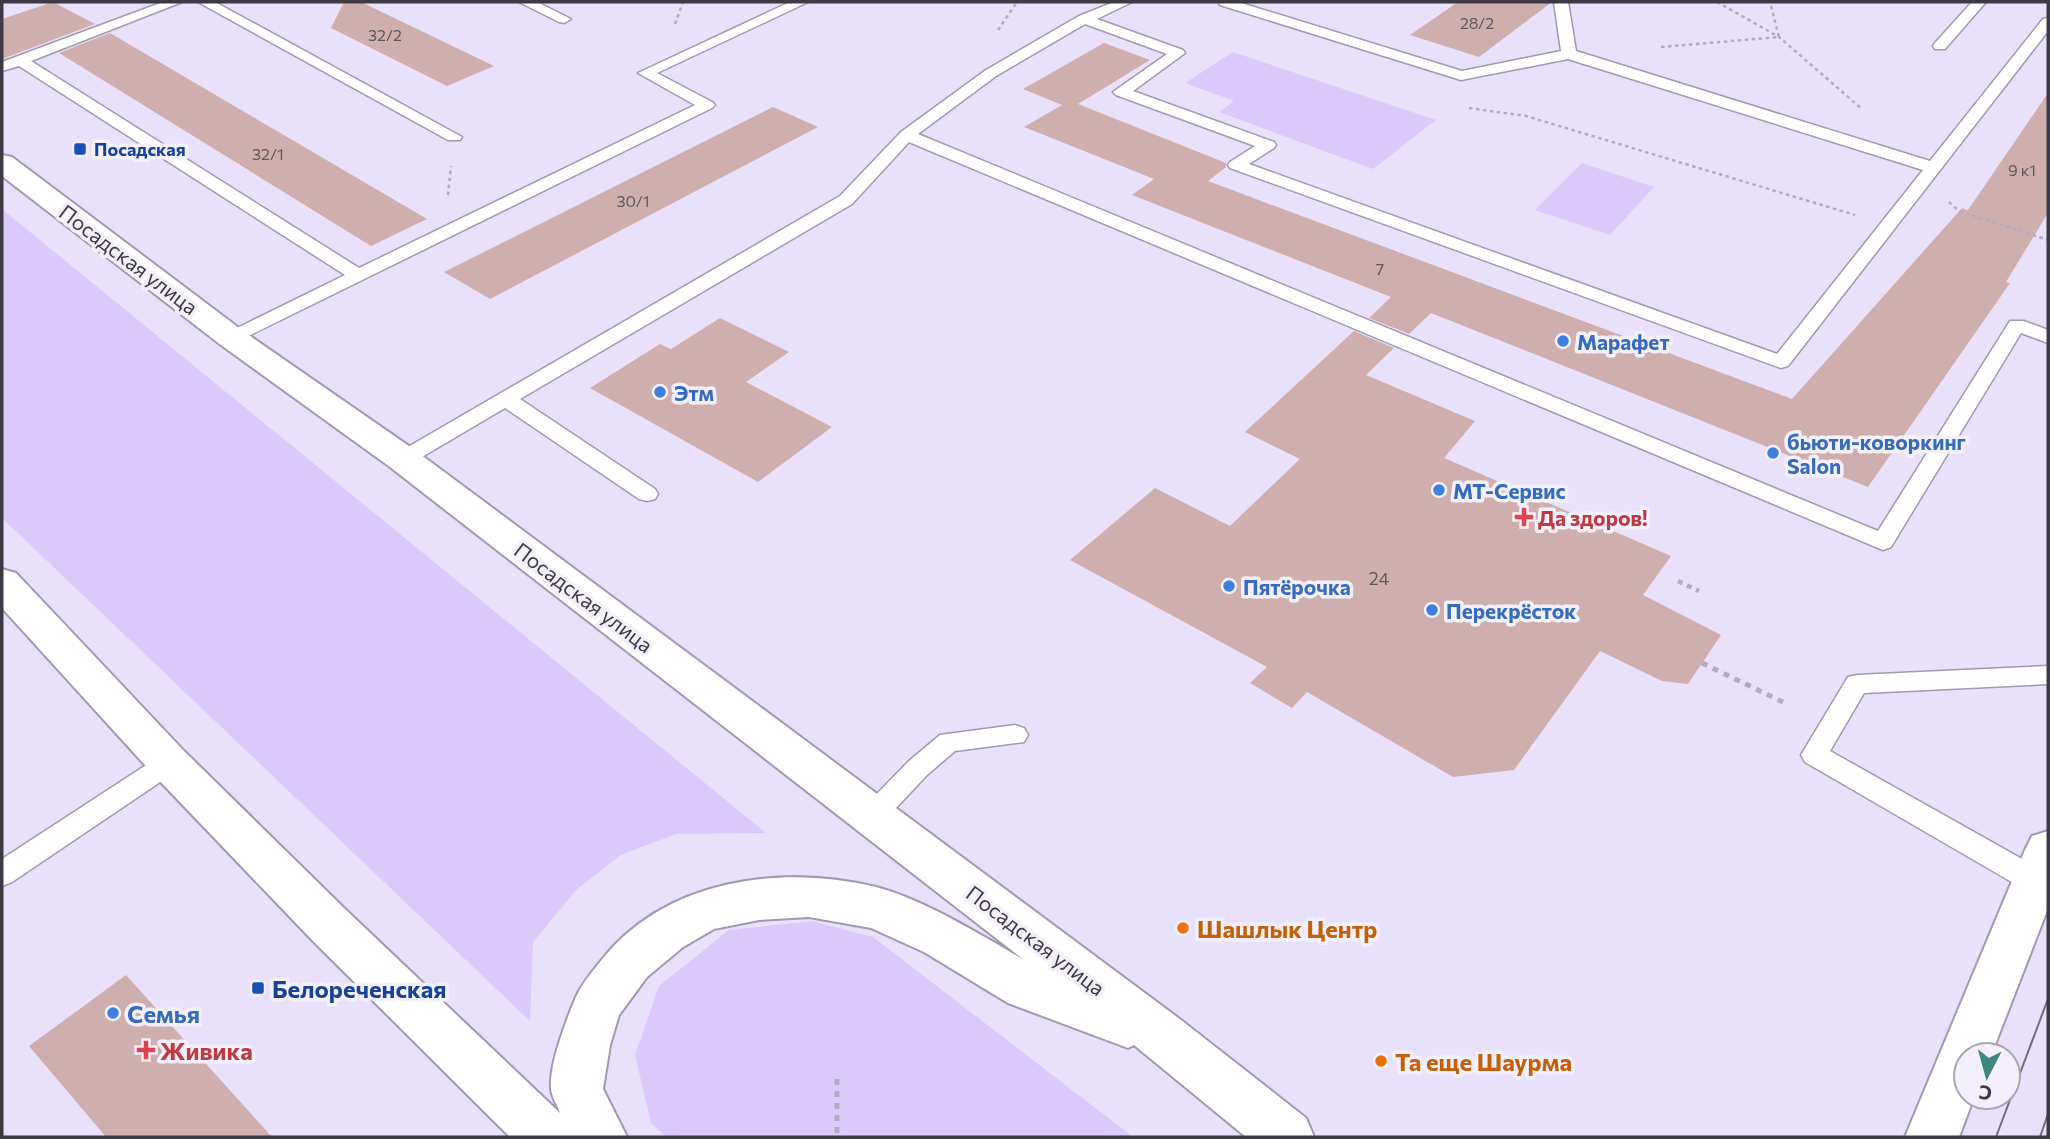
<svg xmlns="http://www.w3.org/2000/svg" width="2050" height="1139" viewBox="0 0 2050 1139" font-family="Commissioner,sans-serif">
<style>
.green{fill:#dbc9fc}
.building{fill:#cfafad}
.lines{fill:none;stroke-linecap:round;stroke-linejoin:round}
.service-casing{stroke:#a198b2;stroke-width:3}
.tertiary-casing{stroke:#a198b2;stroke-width:4}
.path-far2{stroke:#b2abc1;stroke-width:2.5;stroke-dasharray:3.5 3.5;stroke-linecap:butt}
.path-far1{stroke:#b2abc1;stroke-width:4.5;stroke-dasharray:5 5;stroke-linecap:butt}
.path{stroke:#b2abc1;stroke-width:5;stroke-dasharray:6 6;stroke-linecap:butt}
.service{fill:#fff;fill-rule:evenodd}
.tertiary{fill:#fff;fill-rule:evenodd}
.tram{stroke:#726c7c;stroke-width:2}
.transit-dot{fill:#1a4fb4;stroke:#f4f0fb;stroke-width:2.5}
.shop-dot{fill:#3f7fe0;stroke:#f4f0fb;stroke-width:2.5}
.health-dot{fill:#e0444e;stroke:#f4f0fb;stroke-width:2.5}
.food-dot{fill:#e8710a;stroke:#f4f0fb;stroke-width:2.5}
.labels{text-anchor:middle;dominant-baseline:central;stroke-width:7;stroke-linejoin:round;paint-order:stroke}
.far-number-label{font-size:16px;fill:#62575f}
.far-transit-label{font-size:18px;font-weight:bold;fill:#164399;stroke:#f4f0fb;text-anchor:start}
.number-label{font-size:18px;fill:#62575f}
.street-label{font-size:21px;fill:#3e3a45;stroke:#f4f0fb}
.shop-label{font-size:21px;font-weight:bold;fill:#366cbe;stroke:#f4f0fb;text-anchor:start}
.health-label{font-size:21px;font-weight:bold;fill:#be3a42;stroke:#f4f0fb;text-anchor:start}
.near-food-label{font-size:24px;font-weight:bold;fill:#c56008;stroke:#f4f0fb;text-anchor:start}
.near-transit-label{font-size:24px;font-weight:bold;fill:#164399;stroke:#f4f0fb;text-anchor:start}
.near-shop-label{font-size:24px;font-weight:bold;fill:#366cbe;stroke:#f4f0fb;text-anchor:start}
.near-health-label{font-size:24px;font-weight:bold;fill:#be3a42;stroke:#f4f0fb;text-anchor:start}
</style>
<rect width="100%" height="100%" fill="#e9e0fb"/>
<g class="green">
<path d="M 1233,52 L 1436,120 L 1373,169 L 1219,112 L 1234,101 L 1185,83 Z"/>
<path d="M 1582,163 L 1654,187 L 1610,235 L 1535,210 Z"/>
<path d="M 2,209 L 766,833 L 676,834 L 621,855 L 576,890 L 533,942 L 530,1021 L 2,518 Z"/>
<path d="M 812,921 L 873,937 L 1133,1137 L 666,1137 L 651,1123 L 635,1055 L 659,986 L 729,930 Z"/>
</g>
<g class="building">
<path d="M 53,2 L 95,24 L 2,59 L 2,19 Z"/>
<path d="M 344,2 L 361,2 L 494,66 L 447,86 L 331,28 Z"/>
<path d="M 1458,2 L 1552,2 L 1479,57 L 1410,35 Z"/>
<path d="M 110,33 L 427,219 L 371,246 L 59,53 Z"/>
<path d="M 1104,43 L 1150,60 L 1078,104 L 1226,163 L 1226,167 L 1208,181 L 1792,399 L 1962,208 L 1968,210 L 2048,93 L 2048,213 L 2006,282 L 2010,283 L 1868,487 L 1431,313 L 1409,334 L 1369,318 L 1391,297 L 1132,195 L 1154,179 L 1024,127 L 1062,105 L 1023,89 Z"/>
<path d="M 773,107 L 818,127 L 490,299 L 444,272 Z"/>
<path d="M 720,318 L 789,352 L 746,382 L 832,427 L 758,482 L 590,388 L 660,344 L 671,349 Z"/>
<path d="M 1354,331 L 1394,348 L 1366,375 L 1475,421 L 1444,458 L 1671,556 L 1643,595 L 1721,635 L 1688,684 L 1662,681 L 1600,651 L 1514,770 L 1453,777 L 1307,692 L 1292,708 L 1250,683 L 1267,667 L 1070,560 L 1155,488 L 1230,526 L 1300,459 L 1245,432 Z"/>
<path d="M 126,975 L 272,1137 L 106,1137 L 29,1046 Z"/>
</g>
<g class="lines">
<defs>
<g id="service">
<path d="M 163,2 L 182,2 L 31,61 L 359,268 L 695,105 L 638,73 L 790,2 L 808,2 L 657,73 L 712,102 L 715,105 L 712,108 L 232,344 L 222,338 L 225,334 L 345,275 L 19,66 L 2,71 L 2,62 Z"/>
<path d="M 198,2 L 215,2 L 462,137 L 460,140 L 448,140 Z"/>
<path d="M 519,2 L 537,2 L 571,19 L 564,23 L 559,22 Z"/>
<path d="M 1114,2 L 1132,2 L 1097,19 L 1183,50 L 1185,53 L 1133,91 L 1274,142 L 1276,145 L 1274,148 L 1249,164 L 1777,354 L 1923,170 L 1568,59 L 1461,80 L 1220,5 L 1218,2 L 1238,2 L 1462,71 L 1561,51 L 1554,2 L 1568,2 L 1576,51 L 1930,161 L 2043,19 L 2048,18 L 2048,31 L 1788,366 L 1781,368 L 1230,168 L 1228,165 L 1230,162 L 1255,146 L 1116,95 L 1113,92 L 1167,54 L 1085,24 L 996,76 L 918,134 L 1878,531 L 2010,321 L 2024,321 L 2048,330 L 2048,343 L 2021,333 L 1891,547 L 1883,550 L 909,142 L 852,204 L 520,399 L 655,489 L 658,494 L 655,499 L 647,501 L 639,499 L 505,408 L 410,464 L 396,464 L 392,459 L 396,454 L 840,196 L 901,132 L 986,70 L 1079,16 Z"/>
<path d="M 1972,2 L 1986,2 L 1945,49 L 1935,49 L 1933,46 L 1935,43 Z"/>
<path d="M 2048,666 L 2048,684 L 1864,693 L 1830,751 L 2047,873 L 2048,903 L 1805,762 L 1801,755 L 1848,677 L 1857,675 Z"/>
<path d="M 1015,725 L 1024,728 L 1028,735 L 1024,742 L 955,751 L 927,775 L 881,824 L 872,827 L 863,824 L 859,816 L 863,808 L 909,761 L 940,735 Z"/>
<path d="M 169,753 L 178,756 L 182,763 L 178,770 L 12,882 L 2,886 L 2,859 L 160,756 Z"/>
</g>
<g id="tertiary">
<path d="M 2,155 L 12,157 L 243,331 L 416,451 L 1181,1020 L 1306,1118 L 1314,1137 L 1246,1137 L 1134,1045 L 1128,1048 L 1008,1003 L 924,952 L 871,928 L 809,917 L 759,920 L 714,929 L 683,947 L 647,977 L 619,1015 L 610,1045 L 603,1089 L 627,1137 L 510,1137 L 313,941 L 154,775 L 2,608 L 2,569 L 16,573 L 184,751 L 347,911 L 560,1113 C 558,1106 551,1096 551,1088 C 549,1065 567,1018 576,997 C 582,984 591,973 600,962 C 664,879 780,864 876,887 C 923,899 981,935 1024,960 L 390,467 L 221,345 L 2,176 Z"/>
<path d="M 2048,831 L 2048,908 L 1991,1055 L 1966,1055 L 1966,1097 L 1974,1097 L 1959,1137 L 1905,1137 L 2025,850 L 2032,836 Z"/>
</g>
</defs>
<use href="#service" class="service-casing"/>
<use href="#tertiary" class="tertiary-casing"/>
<g class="path-far2">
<path d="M 1717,2 L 1779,37 L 1862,109"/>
<path d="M 675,24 L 683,2"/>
<path d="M 998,30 L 1017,2"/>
<path d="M 1661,47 L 1779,37 L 1770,2"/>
<path d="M 1469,108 L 1526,116 L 1855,215"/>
<path d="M 448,195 L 451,166"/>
<path d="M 1949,202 L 1959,211 L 2048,240"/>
</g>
<path class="path-far1" d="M 1678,581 L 1699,591"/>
<g class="path">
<path d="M 1702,663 L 1785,703"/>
<path d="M 837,1079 L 837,1137"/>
</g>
<use href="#service" class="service"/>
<use href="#tertiary" class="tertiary"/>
<g class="tram">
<path d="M 1996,1137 L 2048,999"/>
<path d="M 2040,1137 L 2048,1114"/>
</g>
</g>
<g class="transit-dot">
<rect x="73" y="142" width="14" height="14" rx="3.5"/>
<rect x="251" y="981" width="14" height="14" rx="3.5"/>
</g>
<g class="shop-dot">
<circle cx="1563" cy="341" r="7"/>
<circle cx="660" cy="392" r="7"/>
<circle cx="1773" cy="453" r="7"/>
<circle cx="1439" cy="490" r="7"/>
<circle cx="1229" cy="586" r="7"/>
<circle cx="1432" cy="610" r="7"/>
<circle cx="113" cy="1013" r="7"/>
</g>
<g class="health-dot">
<path d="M1520.5 506.5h7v7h7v7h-7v7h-7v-7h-7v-7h7z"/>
<path d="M142.5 1039.5h7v7h7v7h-7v7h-7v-7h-7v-7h7z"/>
</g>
<g class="food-dot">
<circle cx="1183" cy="928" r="7"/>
<circle cx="1381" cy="1061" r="7"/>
</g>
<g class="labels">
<g class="far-number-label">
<text x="1477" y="22">28/2</text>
<text x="385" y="34">32/2</text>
<text x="268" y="153">32/1</text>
<text x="2022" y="169">9 к1</text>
<text x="633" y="200">30/1</text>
<text x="1380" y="268">7</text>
</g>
<g class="far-transit-label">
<text x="94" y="149">Посадская</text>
</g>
<g class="number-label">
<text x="1379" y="578">24</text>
</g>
<g class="street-label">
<text transform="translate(129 259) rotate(37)">Посадская улица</text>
<text transform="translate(584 597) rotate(37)">Посадская улица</text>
<text transform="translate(1036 940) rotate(37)">Посадская улица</text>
</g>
<g class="shop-label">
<text x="1577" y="341">Марафет</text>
<text x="674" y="392">Этм</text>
<text x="1787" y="441">бьюти-коворкинг<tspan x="1787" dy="24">Salon</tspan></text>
<text x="1453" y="490">МТ-Сервис</text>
<text x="1243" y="586">Пятёрочка</text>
<text x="1446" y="610">Перекрёсток</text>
</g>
<g class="health-label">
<text x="1538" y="517">Да здоров!</text>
</g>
<g class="near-food-label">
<text x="1197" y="928">Шашлык Центр</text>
<text x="1395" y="1061">Та еще Шаурма</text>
</g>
<g class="near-transit-label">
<text x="272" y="988">Белореченская</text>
</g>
<g class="near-shop-label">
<text x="127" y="1013">Семья</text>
</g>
<g class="near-health-label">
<text x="160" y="1050">Живика</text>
</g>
</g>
<rect width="2050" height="1139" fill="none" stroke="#3e3a45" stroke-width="7"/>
<g transform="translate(1987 1076) rotate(186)"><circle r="33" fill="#f4f0fb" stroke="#aba7b2" stroke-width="2"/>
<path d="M0-5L12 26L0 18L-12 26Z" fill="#3f867f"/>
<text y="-10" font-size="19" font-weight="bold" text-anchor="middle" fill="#3e3a45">С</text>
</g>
</svg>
